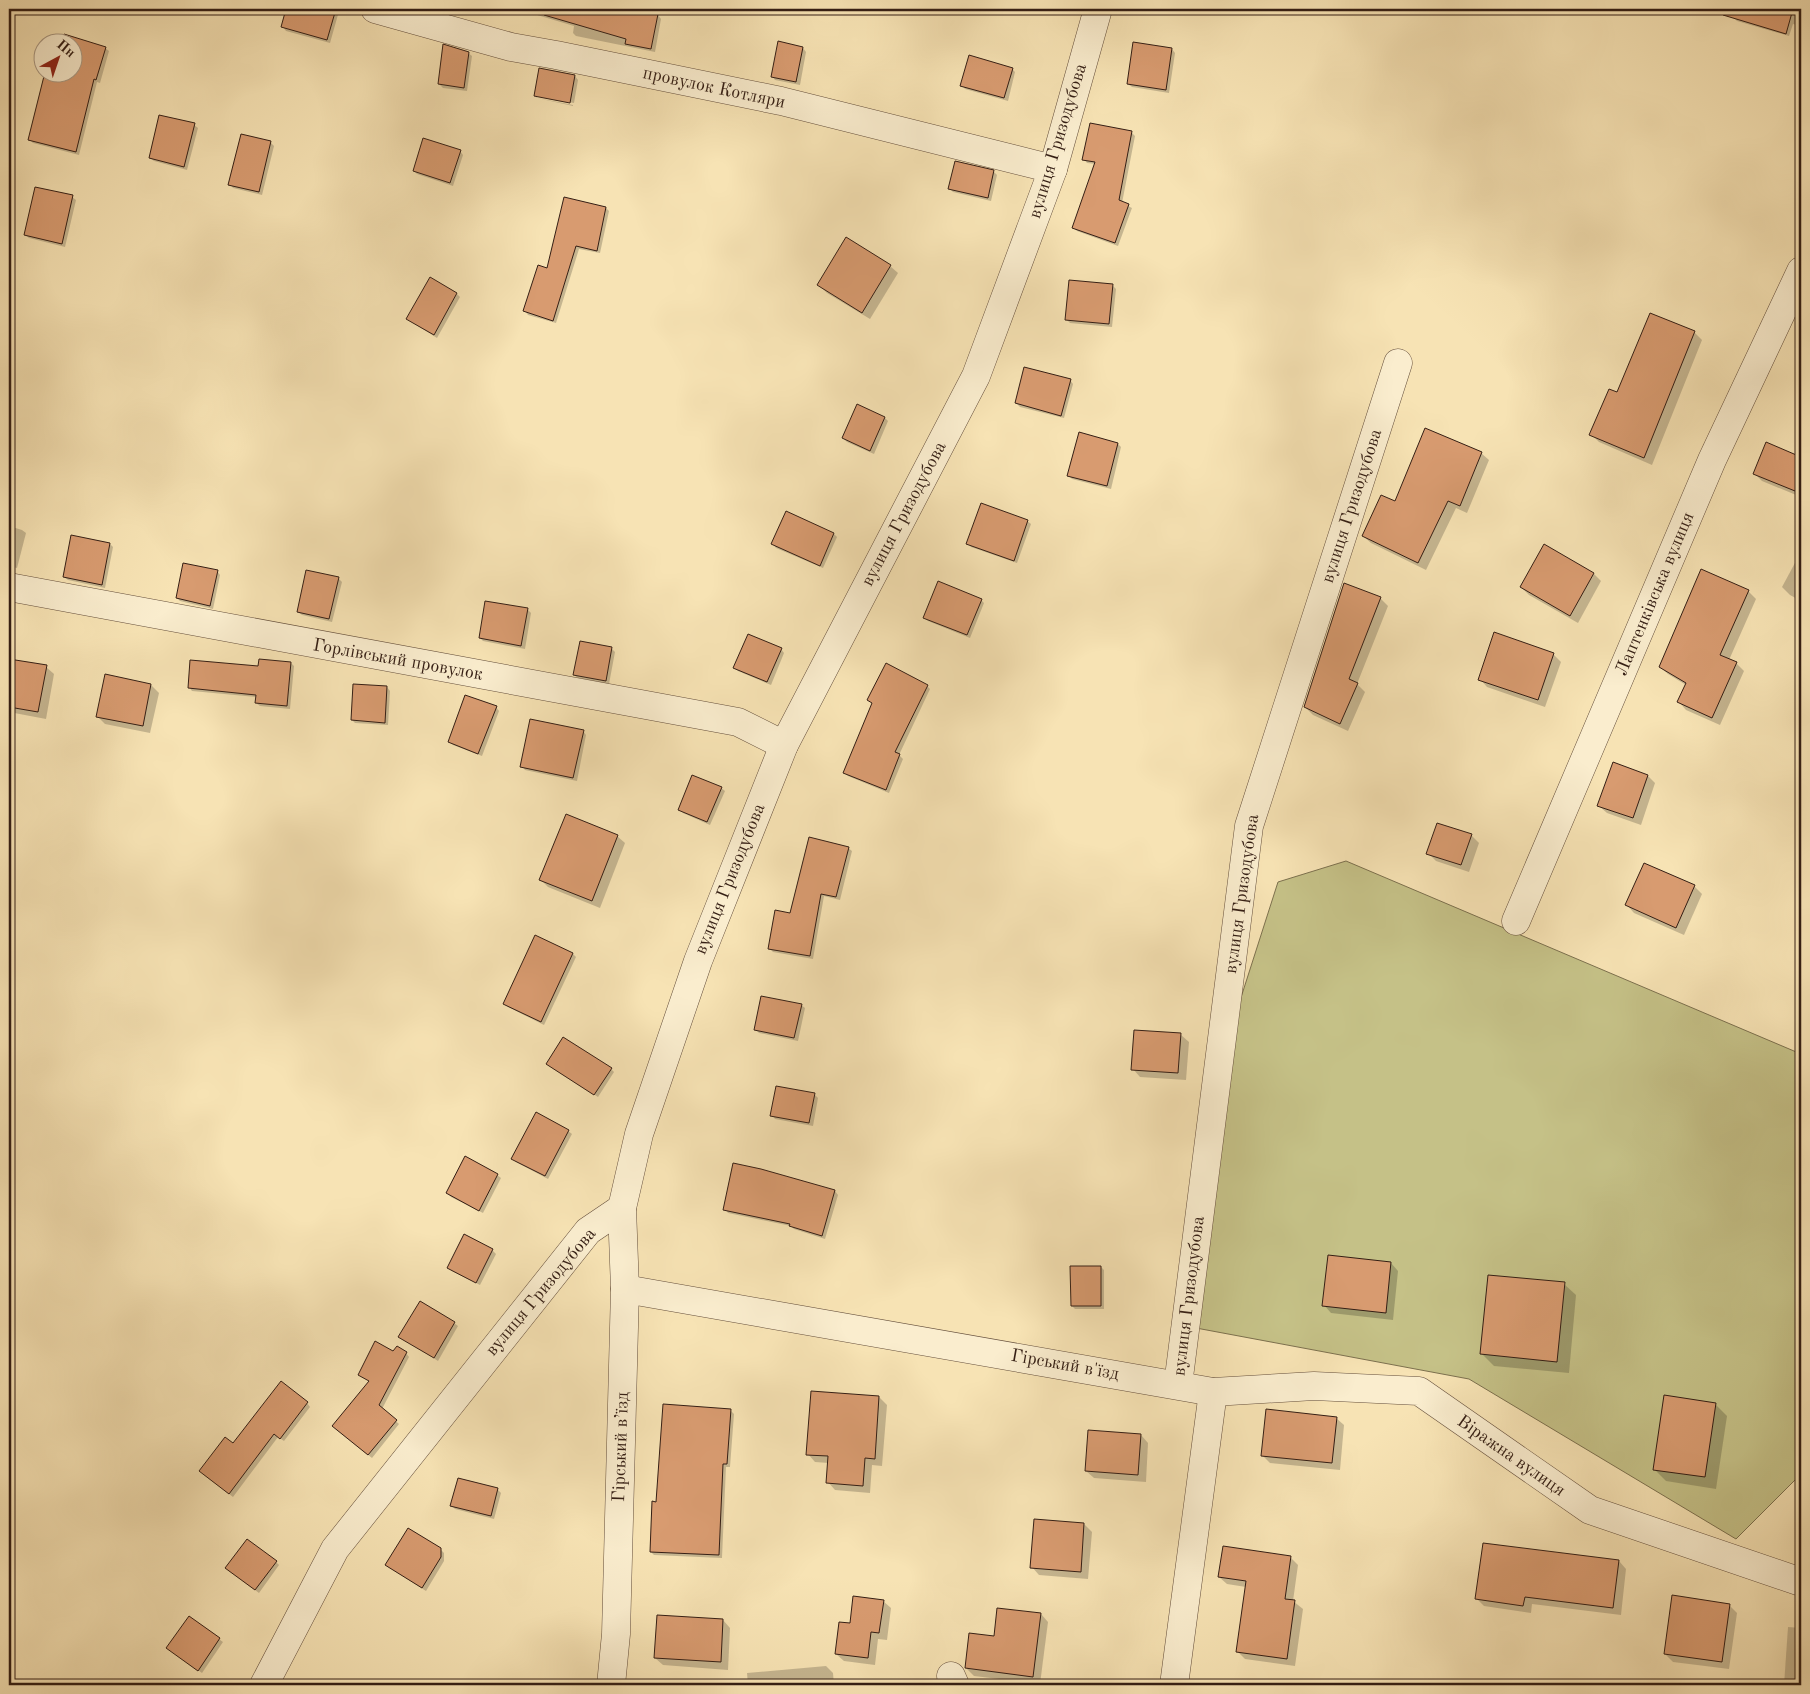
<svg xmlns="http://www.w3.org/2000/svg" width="1810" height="1694" viewBox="0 0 1810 1694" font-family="'Old Standard TT',serif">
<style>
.green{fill:#c5c187;stroke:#7c704e}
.shadow{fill:#0003}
.building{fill:#d89b70;stroke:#341e14}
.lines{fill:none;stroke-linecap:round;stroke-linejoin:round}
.minor-casing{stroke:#654f3c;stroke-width:29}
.minor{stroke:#faedce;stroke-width:28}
.labels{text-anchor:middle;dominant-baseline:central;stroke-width:4;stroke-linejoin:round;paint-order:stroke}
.street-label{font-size:18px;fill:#341e14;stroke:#faedce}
</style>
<rect width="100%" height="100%" fill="#f7e3b4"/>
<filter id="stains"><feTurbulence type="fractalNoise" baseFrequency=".004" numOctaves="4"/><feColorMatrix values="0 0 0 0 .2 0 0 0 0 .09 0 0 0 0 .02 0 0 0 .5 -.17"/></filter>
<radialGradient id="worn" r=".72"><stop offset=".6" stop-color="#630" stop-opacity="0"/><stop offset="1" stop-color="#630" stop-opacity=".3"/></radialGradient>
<path class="green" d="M 1346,861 L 1801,1054 L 1801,1474 L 1736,1539 L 1469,1379 L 1196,1328 L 1212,1088 L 1278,882 Z"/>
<g class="shadow">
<path d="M 288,9 L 337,9 L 339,11 L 330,43 L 286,31 L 283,27 Z"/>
<path d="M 517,9 L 625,9 L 658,15 L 661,19 L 655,52 L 576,36 L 573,33 L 574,26 Z"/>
<path d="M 1465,9 L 1483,9 L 1482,12 Z"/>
<path d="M 1715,9 L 1801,9 L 1801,26 L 1793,24 L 1789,36 L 1737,21 L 1733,17 L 1734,14 Z"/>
<path d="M 64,36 L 105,48 L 109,51 L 100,83 L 97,82 L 79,155 L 33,143 L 30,140 L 72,72 L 72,42 L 62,42 Z"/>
<path d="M 779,43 L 803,48 L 806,52 L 800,85 L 775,80 L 772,76 Z"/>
<path d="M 1172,49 L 1175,53 L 1169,93 L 1132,87 L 1128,84 Z"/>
<path d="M 468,53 L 472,56 L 467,91 L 443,88 L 439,84 Z"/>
<path d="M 540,69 L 575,76 L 578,80 L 574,103 L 537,95 L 537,98 L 535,95 Z"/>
<path d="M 1012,69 L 1015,72 L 1008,101 L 965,89 L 962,85 Z"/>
<path d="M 537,98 L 573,105 L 573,106 Z"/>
<path d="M 194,125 L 198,128 L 187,170 L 154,161 L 150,158 Z"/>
<path d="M 1132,133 L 1135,136 L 1122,203 L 1132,208 L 1118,246 L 1077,231 L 1073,227 L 1096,164 L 1087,163 L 1084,159 Z"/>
<path d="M 270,142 L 274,146 L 262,195 L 233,188 L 230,184 Z"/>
<path d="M 460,151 L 463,155 L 453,186 L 417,174 L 414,171 Z"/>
<path d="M 956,162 L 994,172 L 997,175 L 991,201 L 953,192 L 950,189 Z"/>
<path d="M 72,197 L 76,200 L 65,247 L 29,238 L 25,235 Z"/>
<path d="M 606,208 L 609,211 L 600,253 L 579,249 L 556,323 L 528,315 L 525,311 L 548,270 Z"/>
<path d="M 890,266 L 898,273 L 870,319 L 827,293 L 819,285 Z"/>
<path d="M 1112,285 L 1116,289 L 1112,327 L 1070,323 L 1066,319 Z"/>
<path d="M 457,294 L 460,297 L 437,338 L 407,319 Z"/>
<path d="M 1694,332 L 1702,340 L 1652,465 L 1599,442 L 1591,434 L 1617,394 Z"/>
<path d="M 1070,380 L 1073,384 L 1064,418 L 1020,407 L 1016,403 Z"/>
<path d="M 857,406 L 885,418 L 888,421 L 874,454 L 847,442 L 843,438 Z"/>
<path d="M 1801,442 L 1801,497 L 1762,481 L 1755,474 L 1796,456 Z"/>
<path d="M 1118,444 L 1121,447 L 1111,489 L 1072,479 L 1069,476 Z"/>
<path d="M 1481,453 L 1489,460 L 1467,513 L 1456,508 L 1426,570 L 1371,543 L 1363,536 L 1395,503 Z"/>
<path d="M 1027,521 L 1031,524 L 1017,563 L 971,547 L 968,543 Z"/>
<path d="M 9,526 L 22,530 L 26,533 L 17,568 L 9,566 Z"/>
<path d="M 834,534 L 837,537 L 823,568 L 776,548 L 773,544 Z"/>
<path d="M 110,544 L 113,547 L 105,588 L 68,580 L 64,577 Z"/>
<path d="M 1796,561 L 1801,564 L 1801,601 L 1790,595 L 1782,587 Z"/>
<path d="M 217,571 L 220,575 L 213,609 L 180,601 L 177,598 Z"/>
<path d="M 1594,574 L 1601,581 L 1578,623 L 1529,595 L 1521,587 Z"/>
<path d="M 338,578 L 342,582 L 332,622 L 302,615 L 298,612 Z"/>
<path d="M 1748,591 L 1756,599 L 1729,660 L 1736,663 L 1744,671 L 1720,725 L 1686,710 L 1679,702 L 1686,685 L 1668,674 L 1660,667 Z"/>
<path d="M 1380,598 L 1388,606 L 1357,684 L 1365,692 L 1348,731 L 1313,715 L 1305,707 Z"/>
<path d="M 981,600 L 984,603 L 970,638 L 928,621 L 925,618 Z"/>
<path d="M 527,609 L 531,613 L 525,649 L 483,641 L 480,638 Z"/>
<path d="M 611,648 L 615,652 L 609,684 L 578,678 L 574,675 Z"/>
<path d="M 781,649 L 784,653 L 771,685 L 738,671 L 735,668 Z"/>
<path d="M 1553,654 L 1561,662 L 1545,707 L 1487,687 L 1480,679 Z"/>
<path d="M 10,660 L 46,667 L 54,674 L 46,719 L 9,712 Z"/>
<path d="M 291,663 L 294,666 L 290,709 L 260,706 L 256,703 L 257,697 L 192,691 L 189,687 L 260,667 Z"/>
<path d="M 106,676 L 151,685 L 159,693 L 150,733 L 105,724 L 97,716 Z"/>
<path d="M 927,686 L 930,689 L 899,755 L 903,759 L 889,793 L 848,776 L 845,773 L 873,704 L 869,700 Z"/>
<path d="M 387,687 L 390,691 L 388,725 L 355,723 L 352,720 Z"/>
<path d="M 496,707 L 499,711 L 482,756 L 453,745 L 449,741 Z"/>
<path d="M 583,731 L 586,735 L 577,781 L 525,770 L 522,766 Z"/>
<path d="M 1648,776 L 1655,783 L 1641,825 L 1607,813 L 1599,806 Z"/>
<path d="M 721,788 L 725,791 L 710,825 L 683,813 L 679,809 Z"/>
<path d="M 1471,835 L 1479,843 L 1469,872 L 1436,861 L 1428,853 Z"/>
<path d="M 617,836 L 625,843 L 600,908 L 548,887 L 541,880 Z"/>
<path d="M 848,848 L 852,851 L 840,900 L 824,896 L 813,959 L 773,952 L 769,948 L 791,914 Z"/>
<path d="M 1694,886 L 1702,894 L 1684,935 L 1634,913 L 1627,905 Z"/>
<path d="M 573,954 L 576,957 L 544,1025 L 508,1007 L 504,1004 Z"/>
<path d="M 801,1005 L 805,1008 L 798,1041 L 759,1033 L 756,1030 Z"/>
<path d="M 1181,1035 L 1189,1042 L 1186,1080 L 1140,1077 L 1133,1069 Z"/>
<path d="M 551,1067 L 611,1069 L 614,1072 L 598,1097 Z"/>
<path d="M 814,1094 L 818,1098 L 813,1126 L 775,1119 L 772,1115 Z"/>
<path d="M 568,1131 L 572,1134 L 548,1179 L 516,1162 L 513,1158 Z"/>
<path d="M 761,1171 L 835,1191 L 838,1195 L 825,1239 L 794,1229 L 791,1226 L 728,1213 L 725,1209 Z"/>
<path d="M 497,1175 L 501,1178 L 483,1213 L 451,1197 L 447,1193 Z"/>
<path d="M 492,1250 L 496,1254 L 480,1285 L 452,1271 L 448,1267 Z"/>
<path d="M 1391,1263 L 1398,1271 L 1393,1320 L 1331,1313 L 1324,1305 Z"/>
<path d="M 1101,1267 L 1104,1270 L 1104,1309 L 1075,1309 L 1072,1306 Z"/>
<path d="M 1564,1284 L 1576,1295 L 1569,1373 L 1494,1366 L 1482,1354 Z"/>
<path d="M 454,1323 L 458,1326 L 438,1361 L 400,1337 Z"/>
<path d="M 394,1353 L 406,1353 L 409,1357 L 382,1409 L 399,1424 L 372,1458 L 337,1430 L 370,1382 L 359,1375 Z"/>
<path d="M 879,1397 L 887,1405 L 882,1466 L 872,1465 L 870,1493 L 835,1490 L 828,1482 L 829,1463 L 815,1462 L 808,1454 Z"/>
<path d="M 307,1403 L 310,1407 L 284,1441 L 278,1437 L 233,1497 L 204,1475 L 234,1445 Z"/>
<path d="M 1715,1404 L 1727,1416 L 1716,1489 L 1666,1481 L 1654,1469 Z"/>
<path d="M 730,1410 L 734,1414 L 730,1467 L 726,1467 L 722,1558 L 654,1555 L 651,1552 L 657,1503 Z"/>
<path d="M 1336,1418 L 1344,1425 L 1340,1470 L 1270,1463 L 1262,1455 Z"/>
<path d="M 1141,1435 L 1148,1443 L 1146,1482 L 1094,1478 L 1086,1471 Z"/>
<path d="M 497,1489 L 501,1493 L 494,1519 L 455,1509 L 452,1506 Z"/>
<path d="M 1084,1524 L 1092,1532 L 1088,1579 L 1039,1575 L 1032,1567 Z"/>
<path d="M 440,1549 L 444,1553 L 444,1561 L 426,1591 L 386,1565 Z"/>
<path d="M 1290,1557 L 1298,1565 L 1293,1601 L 1303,1609 L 1295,1666 L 1245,1659 L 1237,1651 L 1246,1587 L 1227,1584 L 1219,1577 Z"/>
<path d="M 1619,1561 L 1626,1569 L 1621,1615 L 1532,1604 L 1531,1613 L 1484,1606 L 1476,1598 Z"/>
<path d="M 276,1562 L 279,1565 L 259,1593 L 231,1572 Z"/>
<path d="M 883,1601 L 891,1608 L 887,1640 L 878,1639 L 875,1665 L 844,1661 L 836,1654 L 851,1624 Z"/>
<path d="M 1729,1605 L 1737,1613 L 1729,1669 L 1673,1662 L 1665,1654 Z"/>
<path d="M 1041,1614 L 1048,1622 L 1040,1684 L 974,1676 L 966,1668 Z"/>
<path d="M 189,1618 L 223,1642 L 202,1673 L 168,1648 Z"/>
<path d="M 723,1620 L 730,1628 L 728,1670 L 663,1665 L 655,1658 Z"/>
<path d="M 1788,1627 L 1801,1628 L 1801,1685 L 1784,1685 Z"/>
<path d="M 826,1666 L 833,1673 L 834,1685 L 748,1685 L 747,1673 Z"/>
</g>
<g class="building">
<path d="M 286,9 L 336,9 L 327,40 L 281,27 Z"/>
<path d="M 545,9 L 632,9 L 658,14 L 651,49 L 625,44 L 626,39 L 544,15 Z"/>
<path d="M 1723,9 L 1793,9 L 1786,34 L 1723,15 Z"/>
<path d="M 64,34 L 106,47 L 96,80 L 94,79 L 76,152 L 28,140 L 45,72 L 72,72 L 72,42 L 61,42 Z"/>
<path d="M 778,41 L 803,47 L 796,82 L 771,77 Z"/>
<path d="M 1133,42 L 1172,48 L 1166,90 L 1127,84 Z"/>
<path d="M 443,44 L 469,52 L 464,88 L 438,84 Z"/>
<path d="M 969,55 L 1013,68 L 1004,98 L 960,86 Z"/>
<path d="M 539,68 L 575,75 L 570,103 L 534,96 Z"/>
<path d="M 159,115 L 195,123 L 184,167 L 149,158 Z"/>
<path d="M 1090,123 L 1132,131 L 1119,200 L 1129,204 L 1115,243 L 1072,228 L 1095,162 L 1082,160 Z"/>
<path d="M 241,134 L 271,141 L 259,192 L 228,185 Z"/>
<path d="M 423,138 L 461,150 L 450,183 L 413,171 Z"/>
<path d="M 955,161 L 994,170 L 988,198 L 948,189 Z"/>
<path d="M 35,187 L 73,195 L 62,244 L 24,235 Z"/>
<path d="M 564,197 L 606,207 L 597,251 L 576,246 L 553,321 L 523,311 L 538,265 L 547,268 Z"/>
<path d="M 846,237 L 891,265 L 862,313 L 817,285 Z"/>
<path d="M 430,277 L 457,293 L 434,335 L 406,319 Z"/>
<path d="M 1069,280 L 1113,284 L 1109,324 L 1065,320 Z"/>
<path d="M 1650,313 L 1695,331 L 1644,458 L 1589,435 L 1609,389 L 1617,392 Z"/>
<path d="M 1024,367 L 1071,379 L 1061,416 L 1015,403 Z"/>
<path d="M 857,404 L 885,417 L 870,451 L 842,438 Z"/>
<path d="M 1425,428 L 1482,452 L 1460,506 L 1448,501 L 1418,563 L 1362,536 L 1381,495 L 1395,501 Z"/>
<path d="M 1079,432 L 1118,443 L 1107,486 L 1067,476 Z"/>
<path d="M 1766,442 L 1801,457 L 1801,474 L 1795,491 L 1753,474 Z"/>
<path d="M 981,503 L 1028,520 L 1014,561 L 966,544 Z"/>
<path d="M 786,511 L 834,533 L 820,566 L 771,544 Z"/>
<path d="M 71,535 L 110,543 L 102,585 L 63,577 Z"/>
<path d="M 1544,544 L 1594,573 L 1570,616 L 1520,587 Z"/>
<path d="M 183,563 L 218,570 L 210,606 L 176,598 Z"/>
<path d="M 1701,569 L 1749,590 L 1720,655 L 1737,662 L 1712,718 L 1677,702 L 1686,683 L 1659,667 Z"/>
<path d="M 306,570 L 339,577 L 329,619 L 297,612 Z"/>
<path d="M 938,581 L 982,599 L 967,635 L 923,618 Z"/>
<path d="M 1344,583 L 1381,597 L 1349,679 L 1358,683 L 1340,724 L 1304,707 Z"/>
<path d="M 485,601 L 528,608 L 521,646 L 479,638 Z"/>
<path d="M 1494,632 L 1554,653 L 1538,700 L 1478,680 Z"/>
<path d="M 748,634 L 782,648 L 767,682 L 733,668 Z"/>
<path d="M 580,641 L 612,647 L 606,681 L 573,675 Z"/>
<path d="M 9,659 L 47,665 L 38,712 L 9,707 Z"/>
<path d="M 259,659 L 291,662 L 287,706 L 255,703 L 256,695 L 188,688 L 190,660 L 258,666 Z"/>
<path d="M 886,663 L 928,685 L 895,752 L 900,754 L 886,790 L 843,773 L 872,703 L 867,700 Z"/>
<path d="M 105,674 L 151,684 L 143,726 L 96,717 Z"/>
<path d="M 353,684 L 387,686 L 385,723 L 351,720 Z"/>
<path d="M 465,695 L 497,706 L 478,754 L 448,742 Z"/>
<path d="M 530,719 L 584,730 L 573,778 L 520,767 Z"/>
<path d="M 1613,762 L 1648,775 L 1633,818 L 1597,806 Z"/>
<path d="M 692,775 L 722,787 L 707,822 L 678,810 Z"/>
<path d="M 566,814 L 618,835 L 592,901 L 539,880 Z"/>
<path d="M 1437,823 L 1472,834 L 1461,865 L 1426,854 Z"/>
<path d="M 809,837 L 849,847 L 836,897 L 821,894 L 810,956 L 768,949 L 775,910 L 790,913 Z"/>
<path d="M 1644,863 L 1695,885 L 1676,928 L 1625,905 Z"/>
<path d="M 535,935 L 573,953 L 541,1022 L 503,1004 Z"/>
<path d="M 761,996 L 802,1004 L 794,1038 L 754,1030 Z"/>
<path d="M 1134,1030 L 1181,1033 L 1178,1073 L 1131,1070 Z"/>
<path d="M 563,1037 L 612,1068 L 594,1095 L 546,1064 Z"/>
<path d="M 776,1086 L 815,1093 L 809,1123 L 770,1116 Z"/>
<path d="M 536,1112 L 569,1130 L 545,1176 L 511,1159 Z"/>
<path d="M 465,1156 L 498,1174 L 479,1211 L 446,1193 Z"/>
<path d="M 733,1163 L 761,1169 L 835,1190 L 822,1236 L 789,1226 L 790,1224 L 723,1210 Z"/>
<path d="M 464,1234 L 493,1249 L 476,1283 L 447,1268 Z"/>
<path d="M 1328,1255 L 1391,1262 L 1386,1313 L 1322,1306 Z"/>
<path d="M 1070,1266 L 1101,1266 L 1101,1306 L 1071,1306 Z"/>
<path d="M 1488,1275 L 1565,1282 L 1557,1362 L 1480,1354 Z"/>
<path d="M 420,1301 L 455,1322 L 434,1358 L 398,1337 Z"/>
<path d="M 375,1341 L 393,1351 L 397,1346 L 407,1352 L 379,1405 L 397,1420 L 368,1455 L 332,1426 L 369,1381 L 358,1375 Z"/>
<path d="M 281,1381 L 308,1402 L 280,1439 L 274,1434 L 229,1494 L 199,1471 L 225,1437 L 233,1443 Z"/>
<path d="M 811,1391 L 879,1396 L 875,1459 L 865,1458 L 863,1486 L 826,1483 L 828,1456 L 806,1455 Z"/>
<path d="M 1664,1395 L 1716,1403 L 1705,1477 L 1653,1470 Z"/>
<path d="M 663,1404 L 731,1409 L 727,1464 L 723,1464 L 719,1555 L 650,1552 L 652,1501 L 656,1502 Z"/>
<path d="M 1266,1409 L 1337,1417 L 1332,1463 L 1261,1456 Z"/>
<path d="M 1088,1430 L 1141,1434 L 1138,1475 L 1085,1471 Z"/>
<path d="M 458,1478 L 498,1488 L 491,1516 L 450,1506 Z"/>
<path d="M 1034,1519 L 1084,1523 L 1081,1572 L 1030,1568 Z"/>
<path d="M 408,1528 L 441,1548 L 441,1557 L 422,1588 L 385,1565 Z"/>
<path d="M 247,1539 L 277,1561 L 255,1590 L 225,1568 Z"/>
<path d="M 1483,1543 L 1619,1560 L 1613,1608 L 1525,1597 L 1523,1606 L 1475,1599 Z"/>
<path d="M 1223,1546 L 1291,1556 L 1285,1599 L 1295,1600 L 1287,1659 L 1236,1652 L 1246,1581 L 1218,1577 Z"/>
<path d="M 1672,1595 L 1730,1604 L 1722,1662 L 1664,1654 Z"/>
<path d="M 853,1596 L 884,1600 L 879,1633 L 871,1632 L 868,1658 L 835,1654 L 839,1622 L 850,1623 Z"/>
<path d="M 997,1608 L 1041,1613 L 1033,1677 L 965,1668 L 969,1633 L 994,1636 Z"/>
<path d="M 657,1615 L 723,1619 L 721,1662 L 654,1658 Z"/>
<path d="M 189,1616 L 220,1638 L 198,1671 L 166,1648 Z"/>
</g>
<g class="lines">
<defs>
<g id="minor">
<path d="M 375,9 L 511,47 L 556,55 L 781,101 L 1053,169"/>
<path d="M 9,587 L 738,722 L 784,745"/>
<path d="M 1516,921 L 1712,460 L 1801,271"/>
<path d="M 625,1289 L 1213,1392 L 1314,1386 L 1419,1391 L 1590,1510 L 1801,1582"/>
<path d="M 1178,1385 L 1249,826 L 1398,363"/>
<path d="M 951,1676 L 955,1685"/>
<path d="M 264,1685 L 335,1549 L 588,1231 L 622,1208"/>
<path d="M 611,1685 L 616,1634 L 625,1289 L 622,1208 L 639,1134 L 698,961 L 784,745 L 976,376 L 1053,169 L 1098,9"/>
<path d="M 1174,1685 L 1213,1392"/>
</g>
</defs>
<use href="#minor" class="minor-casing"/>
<use href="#minor" class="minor"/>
</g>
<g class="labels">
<g class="street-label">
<text transform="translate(714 88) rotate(12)">провулок Котляри</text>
<text transform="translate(1058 141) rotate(-73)">вулиця Гризодубова</text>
<text transform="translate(1352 506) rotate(-72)">вулиця Гризодубова</text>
<text transform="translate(904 514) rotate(-62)">вулиця Гризодубова</text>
<text transform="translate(1655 594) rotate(-67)">Лаптенківська вулиця</text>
<text transform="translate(398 660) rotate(10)">Горлівський провулок</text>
<text transform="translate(730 879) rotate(-68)">вулиця Гризодубова</text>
<text transform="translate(1242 894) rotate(-82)">вулиця Гризодубова</text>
<text transform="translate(541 1292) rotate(-50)">вулиця Гризодубова</text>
<text transform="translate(1189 1296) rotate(-83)">вулиця Гризодубова</text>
<text transform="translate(1065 1365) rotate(10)">Гірський в'їзд</text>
<text transform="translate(621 1447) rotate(-88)">Гірський в’їзд</text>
<text transform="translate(1511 1456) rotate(35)">Віражна вулиця</text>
</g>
</g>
<rect width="1810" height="1694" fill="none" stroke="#f7e3b4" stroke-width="30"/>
<rect x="10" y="10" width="1790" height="1674" fill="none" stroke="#341e14" stroke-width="2.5"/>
<rect x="15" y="15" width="1780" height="1664" fill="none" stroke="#341e14"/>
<g transform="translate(58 58) rotate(40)"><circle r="24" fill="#faedce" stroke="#ab9a84"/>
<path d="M0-4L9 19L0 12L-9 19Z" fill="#8f2418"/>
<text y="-8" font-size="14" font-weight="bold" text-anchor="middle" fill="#341e14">Пн</text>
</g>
<rect width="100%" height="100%" filter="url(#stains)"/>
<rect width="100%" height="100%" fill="url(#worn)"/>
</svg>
